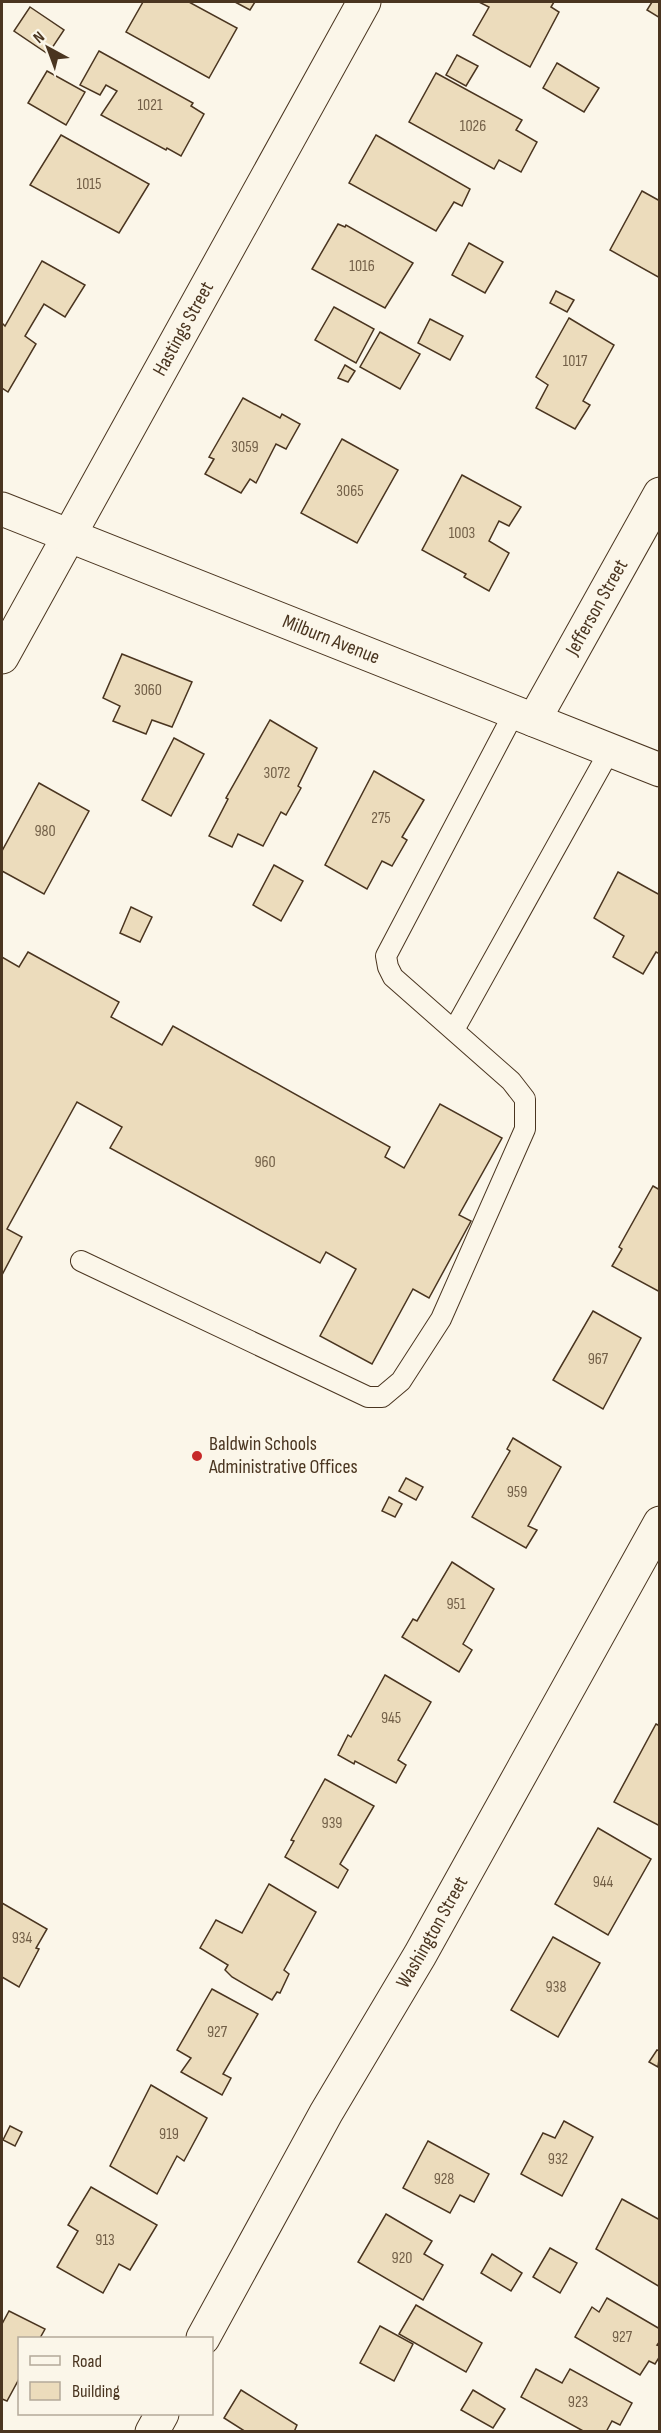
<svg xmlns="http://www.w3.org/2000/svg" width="661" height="2433" viewBox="0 0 661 2433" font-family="'Sofia Sans Condensed',sans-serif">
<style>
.building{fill:#ecdcbc;stroke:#4a3520;stroke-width:1.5}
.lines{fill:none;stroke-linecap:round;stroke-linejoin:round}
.service-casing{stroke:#4a3520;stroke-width:22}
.minor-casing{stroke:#4a3520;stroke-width:35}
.secondary-casing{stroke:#4a3520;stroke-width:35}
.service{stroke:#fbf6e9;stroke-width:20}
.minor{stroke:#fbf6e9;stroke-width:33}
.secondary{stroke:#fbf6e9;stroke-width:33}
.poi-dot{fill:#c62828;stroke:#fbf6e9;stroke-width:2}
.labels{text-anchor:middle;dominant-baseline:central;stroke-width:4.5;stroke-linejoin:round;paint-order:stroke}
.number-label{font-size:16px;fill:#725f47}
.street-label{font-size:20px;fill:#4a3520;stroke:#fbf6e9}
.poi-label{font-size:20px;fill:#4a3520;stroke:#fbf6e9;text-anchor:start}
</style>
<rect width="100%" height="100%" fill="#fbf6e9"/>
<g class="building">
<path d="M 143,2 L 189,2 L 237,28 L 209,78 L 126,32 Z"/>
<path d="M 235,2 L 255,2 L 250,10 Z"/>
<path d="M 479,2 L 554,2 L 551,7 L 559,12 L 530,67 L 473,35 L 489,7 Z"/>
<path d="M 652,2 L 660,2 L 660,18 L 647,10 Z"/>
<path d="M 30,7 L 64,30 L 48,54 L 14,31 Z"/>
<path d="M 99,51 L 193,103 L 191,106 L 204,114 L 181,156 L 167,148 L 166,150 L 101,115 L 117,91 L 106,85 L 100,95 L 80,85 Z"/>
<path d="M 457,55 L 478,66 L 466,86 L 446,75 Z"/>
<path d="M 557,63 L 599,88 L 584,112 L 543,88 Z"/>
<path d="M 47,71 L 85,92 L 66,125 L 28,103 Z"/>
<path d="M 436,73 L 522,120 L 516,130 L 537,142 L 521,172 L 499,160 L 494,169 L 409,122 Z"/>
<path d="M 61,135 L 149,184 L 119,233 L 30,185 Z"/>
<path d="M 376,135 L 470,189 L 462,206 L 454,202 L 436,231 L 349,183 Z"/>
<path d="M 642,191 L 660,201 L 660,278 L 610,250 Z"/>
<path d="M 338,224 L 345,227 L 346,225 L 413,263 L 385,308 L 312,269 Z"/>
<path d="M 469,243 L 503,262 L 485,293 L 452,275 Z"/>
<path d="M 42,261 L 85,285 L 65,317 L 44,304 L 25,336 L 36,344 L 8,392 L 2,388 L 2,323 L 5,326 Z"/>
<path d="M 556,291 L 574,300 L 567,312 L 550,303 Z"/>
<path d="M 334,307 L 374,329 L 356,363 L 315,340 Z"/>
<path d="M 569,318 L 614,345 L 583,401 L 590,405 L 575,429 L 536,408 L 548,385 L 536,377 Z"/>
<path d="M 430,319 L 463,336 L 450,360 L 418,343 Z"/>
<path d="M 380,332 L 420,354 L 400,389 L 360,367 Z"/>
<path d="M 345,365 L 355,371 L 348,382 L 338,378 Z"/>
<path d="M 243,398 L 280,418 L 282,414 L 300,424 L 286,449 L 276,444 L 256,483 L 250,479 L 241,493 L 205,474 L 214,459 L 209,457 Z"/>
<path d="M 342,439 L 398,470 L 357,543 L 301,513 Z"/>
<path d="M 462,475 L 521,507 L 509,526 L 499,521 L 489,541 L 509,553 L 489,591 L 464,577 L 466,574 L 422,550 Z"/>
<path d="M 122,654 L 192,682 L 172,727 L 152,720 L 146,734 L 113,721 L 120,706 L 103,698 Z"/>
<path d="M 270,720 L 317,748 L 298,786 L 301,788 L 286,815 L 281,812 L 263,846 L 238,834 L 232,847 L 209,836 L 228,799 L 226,798 Z"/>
<path d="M 174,738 L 204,754 L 171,816 L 142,800 Z"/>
<path d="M 374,771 L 424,800 L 402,837 L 407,840 L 392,866 L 382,861 L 367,889 L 325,865 Z"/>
<path d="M 39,783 L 89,811 L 44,894 L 2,871 L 2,851 Z"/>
<path d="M 274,865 L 303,881 L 281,921 L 253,905 Z"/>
<path d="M 618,872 L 660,895 L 660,954 L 656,952 L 643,974 L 613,957 L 624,936 L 594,918 Z"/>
<path d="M 131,907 L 152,917 L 140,942 L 120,933 Z"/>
<path d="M 28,952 L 119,1002 L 111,1017 L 162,1045 L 173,1026 L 390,1147 L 385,1157 L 404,1168 L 440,1104 L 502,1138 L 459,1215 L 471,1221 L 429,1298 L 413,1289 L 372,1364 L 320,1336 L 356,1269 L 326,1252 L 320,1263 L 110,1148 L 122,1127 L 77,1102 L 7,1229 L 22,1237 L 2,1275 L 2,957 L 19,967 Z"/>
<path d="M 653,1186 L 660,1190 L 660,1292 L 612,1266 L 622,1249 L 619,1247 Z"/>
<path d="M 593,1311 L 641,1338 L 603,1409 L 553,1380 Z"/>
<path d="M 513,1438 L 561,1467 L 528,1526 L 537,1530 L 526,1548 L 472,1517 L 510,1451 L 507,1449 Z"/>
<path d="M 406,1478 L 423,1487 L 416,1500 L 399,1491 Z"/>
<path d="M 389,1497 L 402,1504 L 395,1517 L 382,1511 Z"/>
<path d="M 452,1562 L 494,1589 L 463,1644 L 472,1650 L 459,1672 L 402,1637 L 413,1619 L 417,1621 Z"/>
<path d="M 385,1675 L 431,1702 L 398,1760 L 406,1765 L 396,1783 L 355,1761 L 354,1764 L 338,1755 L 348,1735 L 351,1737 Z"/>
<path d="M 656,1724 L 660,1726 L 660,1826 L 614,1802 Z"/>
<path d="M 325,1779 L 374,1806 L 340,1864 L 348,1870 L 338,1888 L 285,1857 L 294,1841 L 291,1840 Z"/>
<path d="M 598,1828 L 651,1859 L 608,1935 L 555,1904 Z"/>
<path d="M 269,1884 L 316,1912 L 284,1970 L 289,1974 L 280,1993 L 277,1992 L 272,2000 L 232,1977 L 225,1970 L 228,1965 L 200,1948 L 216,1920 L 242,1933 Z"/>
<path d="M 2,1903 L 47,1929 L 36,1948 L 39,1949 L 19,1987 L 2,1977 Z"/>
<path d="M 553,1937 L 600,1963 L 558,2037 L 511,2010 Z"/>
<path d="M 212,1989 L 258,2014 L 223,2074 L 231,2078 L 222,2095 L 181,2072 L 191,2058 L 177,2050 Z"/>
<path d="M 657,2050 L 660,2051 L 658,2067 L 649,2062 Z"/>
<path d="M 151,2085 L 207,2118 L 184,2161 L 177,2156 L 157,2194 L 110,2166 Z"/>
<path d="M 564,2121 L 593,2137 L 562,2196 L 521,2174 L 543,2133 L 555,2138 Z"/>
<path d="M 10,2126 L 22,2132 L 15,2146 L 3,2140 Z"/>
<path d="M 428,2141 L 489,2174 L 474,2202 L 460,2195 L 450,2213 L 403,2188 Z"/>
<path d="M 91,2187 L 157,2225 L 130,2270 L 119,2264 L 103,2293 L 57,2267 L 78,2231 L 68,2225 Z"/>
<path d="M 622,2199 L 660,2220 L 660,2287 L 596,2249 Z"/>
<path d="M 386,2214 L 432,2241 L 424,2254 L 443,2265 L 423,2300 L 358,2262 Z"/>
<path d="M 550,2248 L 577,2263 L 560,2293 L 533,2277 Z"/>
<path d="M 492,2254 L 522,2273 L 511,2291 L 481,2273 Z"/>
<path d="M 607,2298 L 660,2329 L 660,2341 L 657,2345 L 660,2346 L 660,2356 L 655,2364 L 649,2361 L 640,2375 L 575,2337 L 592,2307 L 599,2312 Z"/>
<path d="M 416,2305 L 482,2343 L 466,2372 L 399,2334 Z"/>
<path d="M 9,2311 L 45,2329 L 40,2338 L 20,2338 L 20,2377 L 7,2401 L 2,2399 L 2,2324 Z"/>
<path d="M 380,2326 L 413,2344 L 394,2381 L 360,2363 Z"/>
<path d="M 536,2369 L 562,2383 L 570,2369 L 632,2403 L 620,2425 L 612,2421 L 606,2432 L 585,2432 L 521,2397 Z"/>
<path d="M 241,2390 L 297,2425 L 294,2432 L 246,2432 L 224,2418 Z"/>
<path d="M 473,2390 L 505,2409 L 493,2428 L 461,2410 Z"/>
</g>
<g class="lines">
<defs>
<g id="service">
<path d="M 454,1030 L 610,750"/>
<path d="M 81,1261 L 368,1397 L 382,1397 L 401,1381 L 441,1319 L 525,1129 L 525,1099 L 511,1081 L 393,977 L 388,967 L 386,956 L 514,713"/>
</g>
<g id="minor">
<path id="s1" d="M 2,657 L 364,2"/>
<path id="s2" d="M 534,720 L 660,494"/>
<path id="s3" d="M 203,2338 L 326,2113 L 420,1955 L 660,1523"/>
<path d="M 152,2432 L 162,2414"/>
</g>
<g id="secondary">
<path id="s4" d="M 2,509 L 660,770"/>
</g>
</defs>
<use href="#service" class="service-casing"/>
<use href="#minor" class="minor-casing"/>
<use href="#secondary" class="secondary-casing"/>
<use href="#service" class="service"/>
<use href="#minor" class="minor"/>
<use href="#secondary" class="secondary"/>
</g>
<circle class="poi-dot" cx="197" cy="1456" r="6"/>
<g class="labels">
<g class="number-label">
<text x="150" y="105">1021</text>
<text x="473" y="126">1026</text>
<text x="89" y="184">1015</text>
<text x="362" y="266">1016</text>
<text x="575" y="361">1017</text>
<text x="245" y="447">3059</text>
<text x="350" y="491">3065</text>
<text x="462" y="533">1003</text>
<text x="148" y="690">3060</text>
<text x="277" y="773">3072</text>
<text x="381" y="818">275</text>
<text x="45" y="831">980</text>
<text x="265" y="1162">960</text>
<text x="598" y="1359">967</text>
<text x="517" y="1492">959</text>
<text x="456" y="1604">951</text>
<text x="391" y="1718">945</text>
<text x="332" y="1823">939</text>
<text x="603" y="1882">944</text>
<text x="22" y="1938">934</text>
<text x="556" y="1987">938</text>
<text x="217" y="2032">927</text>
<text x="169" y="2134">919</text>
<text x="558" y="2159">932</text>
<text x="444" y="2179">928</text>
<text x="105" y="2240">913</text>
<text x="402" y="2258">920</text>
<text x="622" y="2337">927</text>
<text x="578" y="2402">923</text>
</g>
<g class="street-label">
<text stroke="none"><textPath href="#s1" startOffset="375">Hastings Street</textPath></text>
<text stroke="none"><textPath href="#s2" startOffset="129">Jefferson Street</textPath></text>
<text stroke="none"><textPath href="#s4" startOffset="354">Milburn Avenue</textPath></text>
<text stroke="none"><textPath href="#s3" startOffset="466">Washington Street</textPath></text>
</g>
<g class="poi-label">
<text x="209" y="1444">Baldwin Schools<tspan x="209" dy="23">Administrative Offices</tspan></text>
</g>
</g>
<rect width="661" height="2433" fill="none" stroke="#4a3520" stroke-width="6"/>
<rect x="18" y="2337" width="195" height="78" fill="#fbf6e9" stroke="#b4a999" stroke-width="1.5"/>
<rect x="30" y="2356" width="30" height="9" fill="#fbf6e9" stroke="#b4a999" stroke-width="1.5"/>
<text x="72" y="2367" font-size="18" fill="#4a3520">Road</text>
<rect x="30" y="2382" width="30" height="18" fill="#ecdcbc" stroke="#b4a999" stroke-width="1.5"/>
<text x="72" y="2397" font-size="18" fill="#4a3520">Building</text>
<g transform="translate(48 48) rotate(319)" stroke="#fbf6e9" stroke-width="4.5" paint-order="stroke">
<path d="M0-4.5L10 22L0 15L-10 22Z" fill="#4a3520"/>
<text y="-9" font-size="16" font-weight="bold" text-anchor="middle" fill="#4a3520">N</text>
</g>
</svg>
